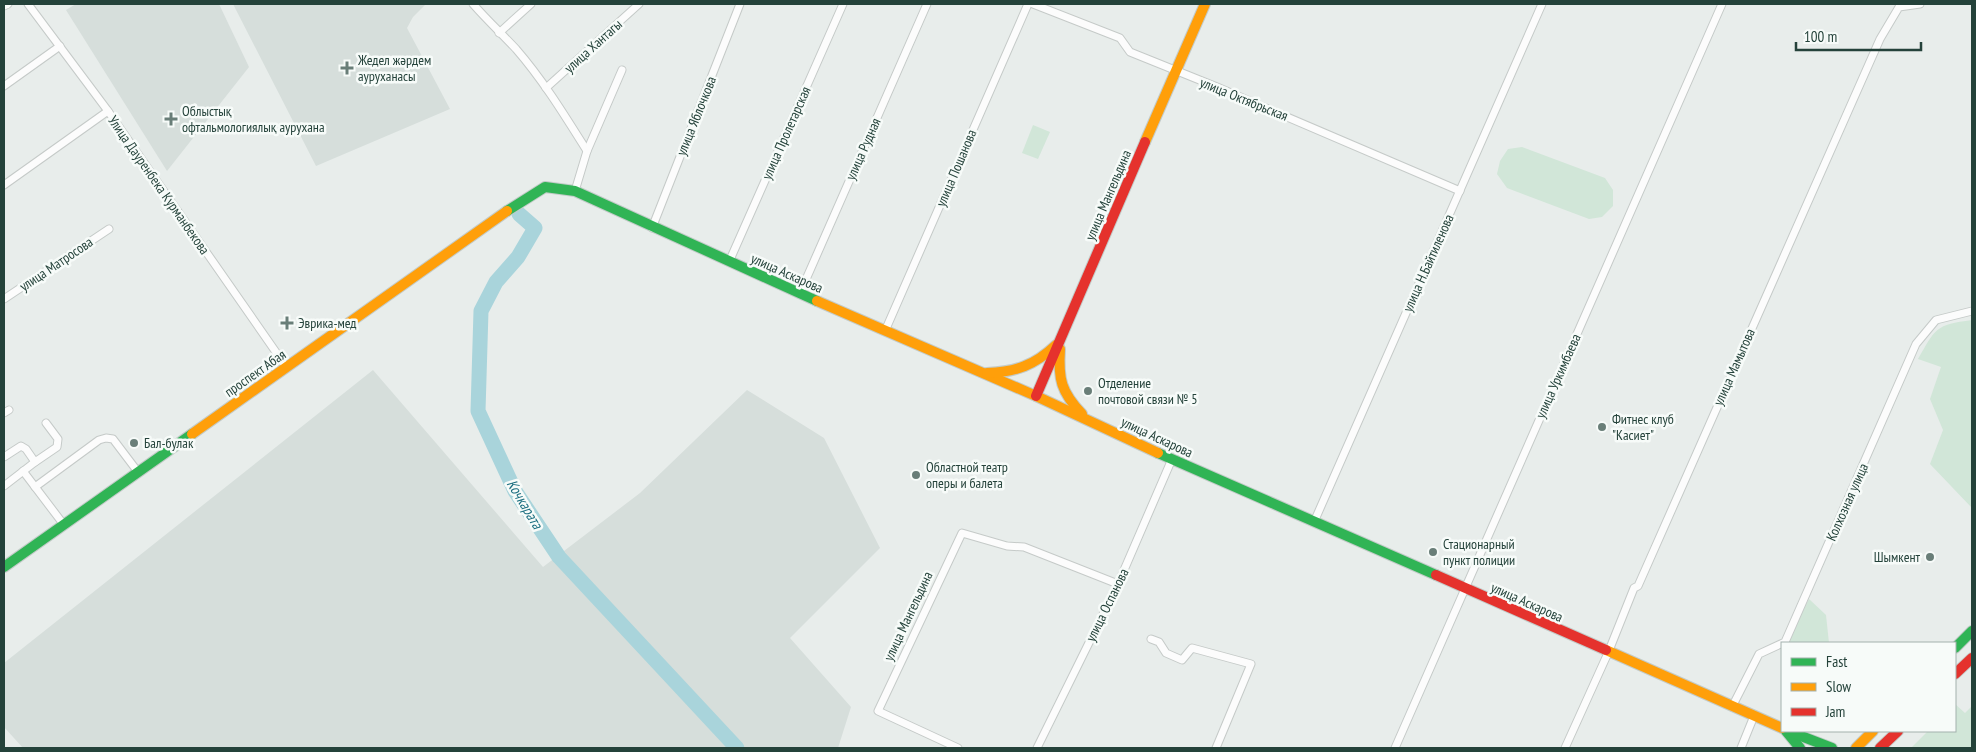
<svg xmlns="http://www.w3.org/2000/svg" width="1976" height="752" viewBox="0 0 1976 752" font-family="'PT Sans Narrow',sans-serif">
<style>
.built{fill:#d6dedb}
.green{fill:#d1e6d8}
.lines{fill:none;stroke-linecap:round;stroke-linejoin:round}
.river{stroke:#a9d4db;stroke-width:15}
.street-casing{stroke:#c5cac8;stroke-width:9}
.fast-casing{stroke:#c3cbc8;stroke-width:12}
.slow-casing{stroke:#c3cbc8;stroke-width:12}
.jam-casing{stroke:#c3cbc8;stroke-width:12}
.street{stroke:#fcfcfc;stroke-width:7}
.fast{stroke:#30b455;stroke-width:10}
.slow{stroke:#ff9f0a;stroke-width:10}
.jam{stroke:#e5322d;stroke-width:10}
.poi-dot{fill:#697e78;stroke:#f7fbf9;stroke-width:2}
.labels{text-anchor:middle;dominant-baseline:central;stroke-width:5;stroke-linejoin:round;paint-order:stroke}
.street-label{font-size:14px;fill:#24423a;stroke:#f7fbf9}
.poi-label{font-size:14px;fill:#24423a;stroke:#f7fbf9;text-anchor:start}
.water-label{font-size:15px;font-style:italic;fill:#1c6f80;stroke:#f7fbf9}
</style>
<rect width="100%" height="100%" fill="#e8edeb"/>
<g class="built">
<path d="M 76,4 L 219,4 L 249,67 L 167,171 L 66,10 Z"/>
<path d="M 233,4 L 426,4 L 413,17 L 407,28 L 450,109 L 316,166 Z"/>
<path d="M 373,370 L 543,567 L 640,493 L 747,390 L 824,438 L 880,548 L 790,638 L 851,707 L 838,748 L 23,748 L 4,727 L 4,663 Z"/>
</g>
<g class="green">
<path d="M 1033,125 L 1050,132 L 1038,159 L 1022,153 Z"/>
<path d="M 1522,147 L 1605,178 L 1613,190 L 1613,206 L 1602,217 L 1589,219 L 1507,188 L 1497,174 L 1500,161 L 1508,149 Z"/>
<path d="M 1972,320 L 1972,508 L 1930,464 L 1943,430 L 1930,399 L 1941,367 L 1918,359 C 1936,328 1935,325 1972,320 Z"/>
<path d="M 1809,599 L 1826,615 L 1829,643 L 1786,643 Z"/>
<path d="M 1955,704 L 1965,713 L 1972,706 L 1972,748 L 1911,748 L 1928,731 L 1955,731 Z"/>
</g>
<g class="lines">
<path class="river" d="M 519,214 L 535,228 L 518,257 L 496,282 L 481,311 L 478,411 L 515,491 L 559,557 L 737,748"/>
<defs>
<g id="street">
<path d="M 28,4 L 108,111 L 287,368"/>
<path d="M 473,4 C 487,20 502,34 516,49 C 543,80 565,116 587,151 L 575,191"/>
<path d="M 1033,4 L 1120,38 L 1130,52 L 1217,87 L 1460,191"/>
<path d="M 4,6 L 8,4"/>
<path d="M 499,33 L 531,4"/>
<path d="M 4,86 L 60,46"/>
<path d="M 546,88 L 639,4"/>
<path d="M 587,151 L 622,70"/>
<path d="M 4,185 L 108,111"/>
<path d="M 652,228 L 740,4"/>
<path d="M 729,262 L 843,4"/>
<path d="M 800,293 L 927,4"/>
<path d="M 4,299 L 109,229"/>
<path d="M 885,331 L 1028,4"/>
<path d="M 4,413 L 9,410"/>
<path d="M 4,457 L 21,446 L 26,449 L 35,462 L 57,447 L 58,439 L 46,423"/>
<path d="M 23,471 L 64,525"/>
<path d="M 4,486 L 35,462"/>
<path d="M 35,487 L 99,440 L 106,438 L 113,439 L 138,472"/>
<path d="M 1314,522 L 1542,4"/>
<path d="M 1151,639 L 1159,642 L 1166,653 L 1182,660 L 1192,648 L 1251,664 L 1216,748"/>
<path d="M 1732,707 L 1759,654 L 1785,642 L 1916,344 L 1936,320 L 1972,311"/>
<path d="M 958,748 L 878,711 L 962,533 L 1007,546 L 1024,547 L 1118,584"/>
<path d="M 1037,748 L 1118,584 L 1172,459"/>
<path d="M 1395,748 L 1722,4"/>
<path d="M 1565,748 L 1608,653 L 1634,588 L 1638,586 L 1880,39 L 1899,7 L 1920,4"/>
<path d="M 1741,748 L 1754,716"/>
</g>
<g id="fast">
<path d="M 507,211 L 545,187 L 575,191 L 817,301"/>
<path d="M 1158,453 L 1436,575"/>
<path d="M 4,567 L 192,434"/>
<path d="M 1955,648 L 1972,631"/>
<path d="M 1786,731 L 1800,748"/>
<path d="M 1788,731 L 1832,748"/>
</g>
<g id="slow">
<path d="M 1145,142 L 1205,4"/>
<path d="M 817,301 L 1036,396 L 1158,453"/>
<path d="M 1060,349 C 1058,379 1061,392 1082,414"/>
<path d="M 987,373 C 1016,372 1035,365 1056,345"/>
<path d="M 192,434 L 507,211"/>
<path d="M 1606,650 L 1782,728"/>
<path d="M 1856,748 L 1873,731"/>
</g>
<g id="jam">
<path d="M 1036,396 L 1145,142"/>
<path d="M 1436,575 L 1606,650"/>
<path d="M 1955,674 L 1972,658"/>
<path d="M 1880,748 L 1898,731"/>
</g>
</defs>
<use href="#street" class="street-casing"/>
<use href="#fast" class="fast-casing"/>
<use href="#slow" class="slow-casing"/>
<use href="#jam" class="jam-casing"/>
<use href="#street" class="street"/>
<use href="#fast" class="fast"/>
<use href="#slow" class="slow"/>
<use href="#jam" class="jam"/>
</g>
<g class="poi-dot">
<path d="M344.5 60.5h5v5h5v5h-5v5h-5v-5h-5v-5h5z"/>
<path d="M168.5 111.5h5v5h5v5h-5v5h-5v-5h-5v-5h5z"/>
<path d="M284.5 315.5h5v5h5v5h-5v5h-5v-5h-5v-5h5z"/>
<circle cx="1088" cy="391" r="5"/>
<circle cx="1602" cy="427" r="5"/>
<circle cx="134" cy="443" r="5"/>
<circle cx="916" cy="475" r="5"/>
<circle cx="1433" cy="552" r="5"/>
<circle cx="1930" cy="557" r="5"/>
</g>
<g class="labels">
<g class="street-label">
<text transform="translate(593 46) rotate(-42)">улица Хантагы</text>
<text transform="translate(1244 99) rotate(22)">улица Октябрьская</text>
<text transform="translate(696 116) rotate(-68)">улица Яблочкова</text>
<text transform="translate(786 133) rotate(-66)">улица Пролетарская</text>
<text transform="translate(863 149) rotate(-66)">улица Рудная</text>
<text transform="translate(956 168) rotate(-67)">улица Пошанова</text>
<text transform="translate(159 185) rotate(55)">Улица Дауренбека Курманбекова</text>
<text transform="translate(1108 195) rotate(-67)">улица Мангельдина</text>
<text transform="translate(1428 263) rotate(-66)">улица Н.Байтиленова</text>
<text transform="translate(56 264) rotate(-34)">улица Матросова</text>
<text transform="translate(787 273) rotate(24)">улица Аскарова</text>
<text transform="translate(1734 367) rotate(-66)">улица Мамытова</text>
<text transform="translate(255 373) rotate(-35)">проспект Абая</text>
<text transform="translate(1558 376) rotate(-66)">улица Уркимбаева</text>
<text transform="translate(1157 437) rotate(25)">улица Аскарова</text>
<text transform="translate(1847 502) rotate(-66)">Колхозная улица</text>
<text transform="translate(1527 602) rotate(24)">улица Аскарова</text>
<text transform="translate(1107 605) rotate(-64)">улица Оспанова</text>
<text transform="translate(908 616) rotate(-65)">улица Мангельдина</text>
</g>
<g class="poi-label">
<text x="358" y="60">Жедел жәрдем<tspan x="358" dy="16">ауруханасы</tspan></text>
<text x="182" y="111">Облыстық<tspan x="182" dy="16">офтальмологиялық аурухана</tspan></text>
<text x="298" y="323">Эврика-мед</text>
<text x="1098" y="383">Отделение<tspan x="1098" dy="16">почтовой связи № 5</tspan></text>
<text x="1612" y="419">Фитнес клуб<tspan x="1612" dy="16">"Касиет"</tspan></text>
<text x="144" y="443">Бал-булак</text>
<text x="926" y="467">Областной театр<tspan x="926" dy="16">оперы и балета</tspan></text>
<text x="1443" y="544">Стационарный<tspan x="1443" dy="16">пункт полиции</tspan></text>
<text x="1920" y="557" text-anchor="end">Шымкент</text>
</g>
<g class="water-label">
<text transform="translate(525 504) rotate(59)">Кочкарата</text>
</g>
</g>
<rect width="1976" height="752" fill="none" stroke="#24423a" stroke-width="10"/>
<rect x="1781" y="642" width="175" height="90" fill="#f7fbf9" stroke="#a3b1ad"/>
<rect x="1791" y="658" width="25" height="8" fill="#30b455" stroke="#a3b1ad"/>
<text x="1826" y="667" font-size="15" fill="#24423a">Fast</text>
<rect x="1791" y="683" width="25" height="8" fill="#ff9f0a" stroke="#a3b1ad"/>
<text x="1826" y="692" font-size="15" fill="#24423a">Slow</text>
<rect x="1791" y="708" width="25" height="8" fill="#e5322d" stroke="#a3b1ad"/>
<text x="1826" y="717" font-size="15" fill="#24423a">Jam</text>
<path d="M1796 42v8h125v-8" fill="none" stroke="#24423a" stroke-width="2.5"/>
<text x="1804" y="42" font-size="15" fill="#24423a" stroke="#f7fbf9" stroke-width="4" paint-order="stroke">100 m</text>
</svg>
